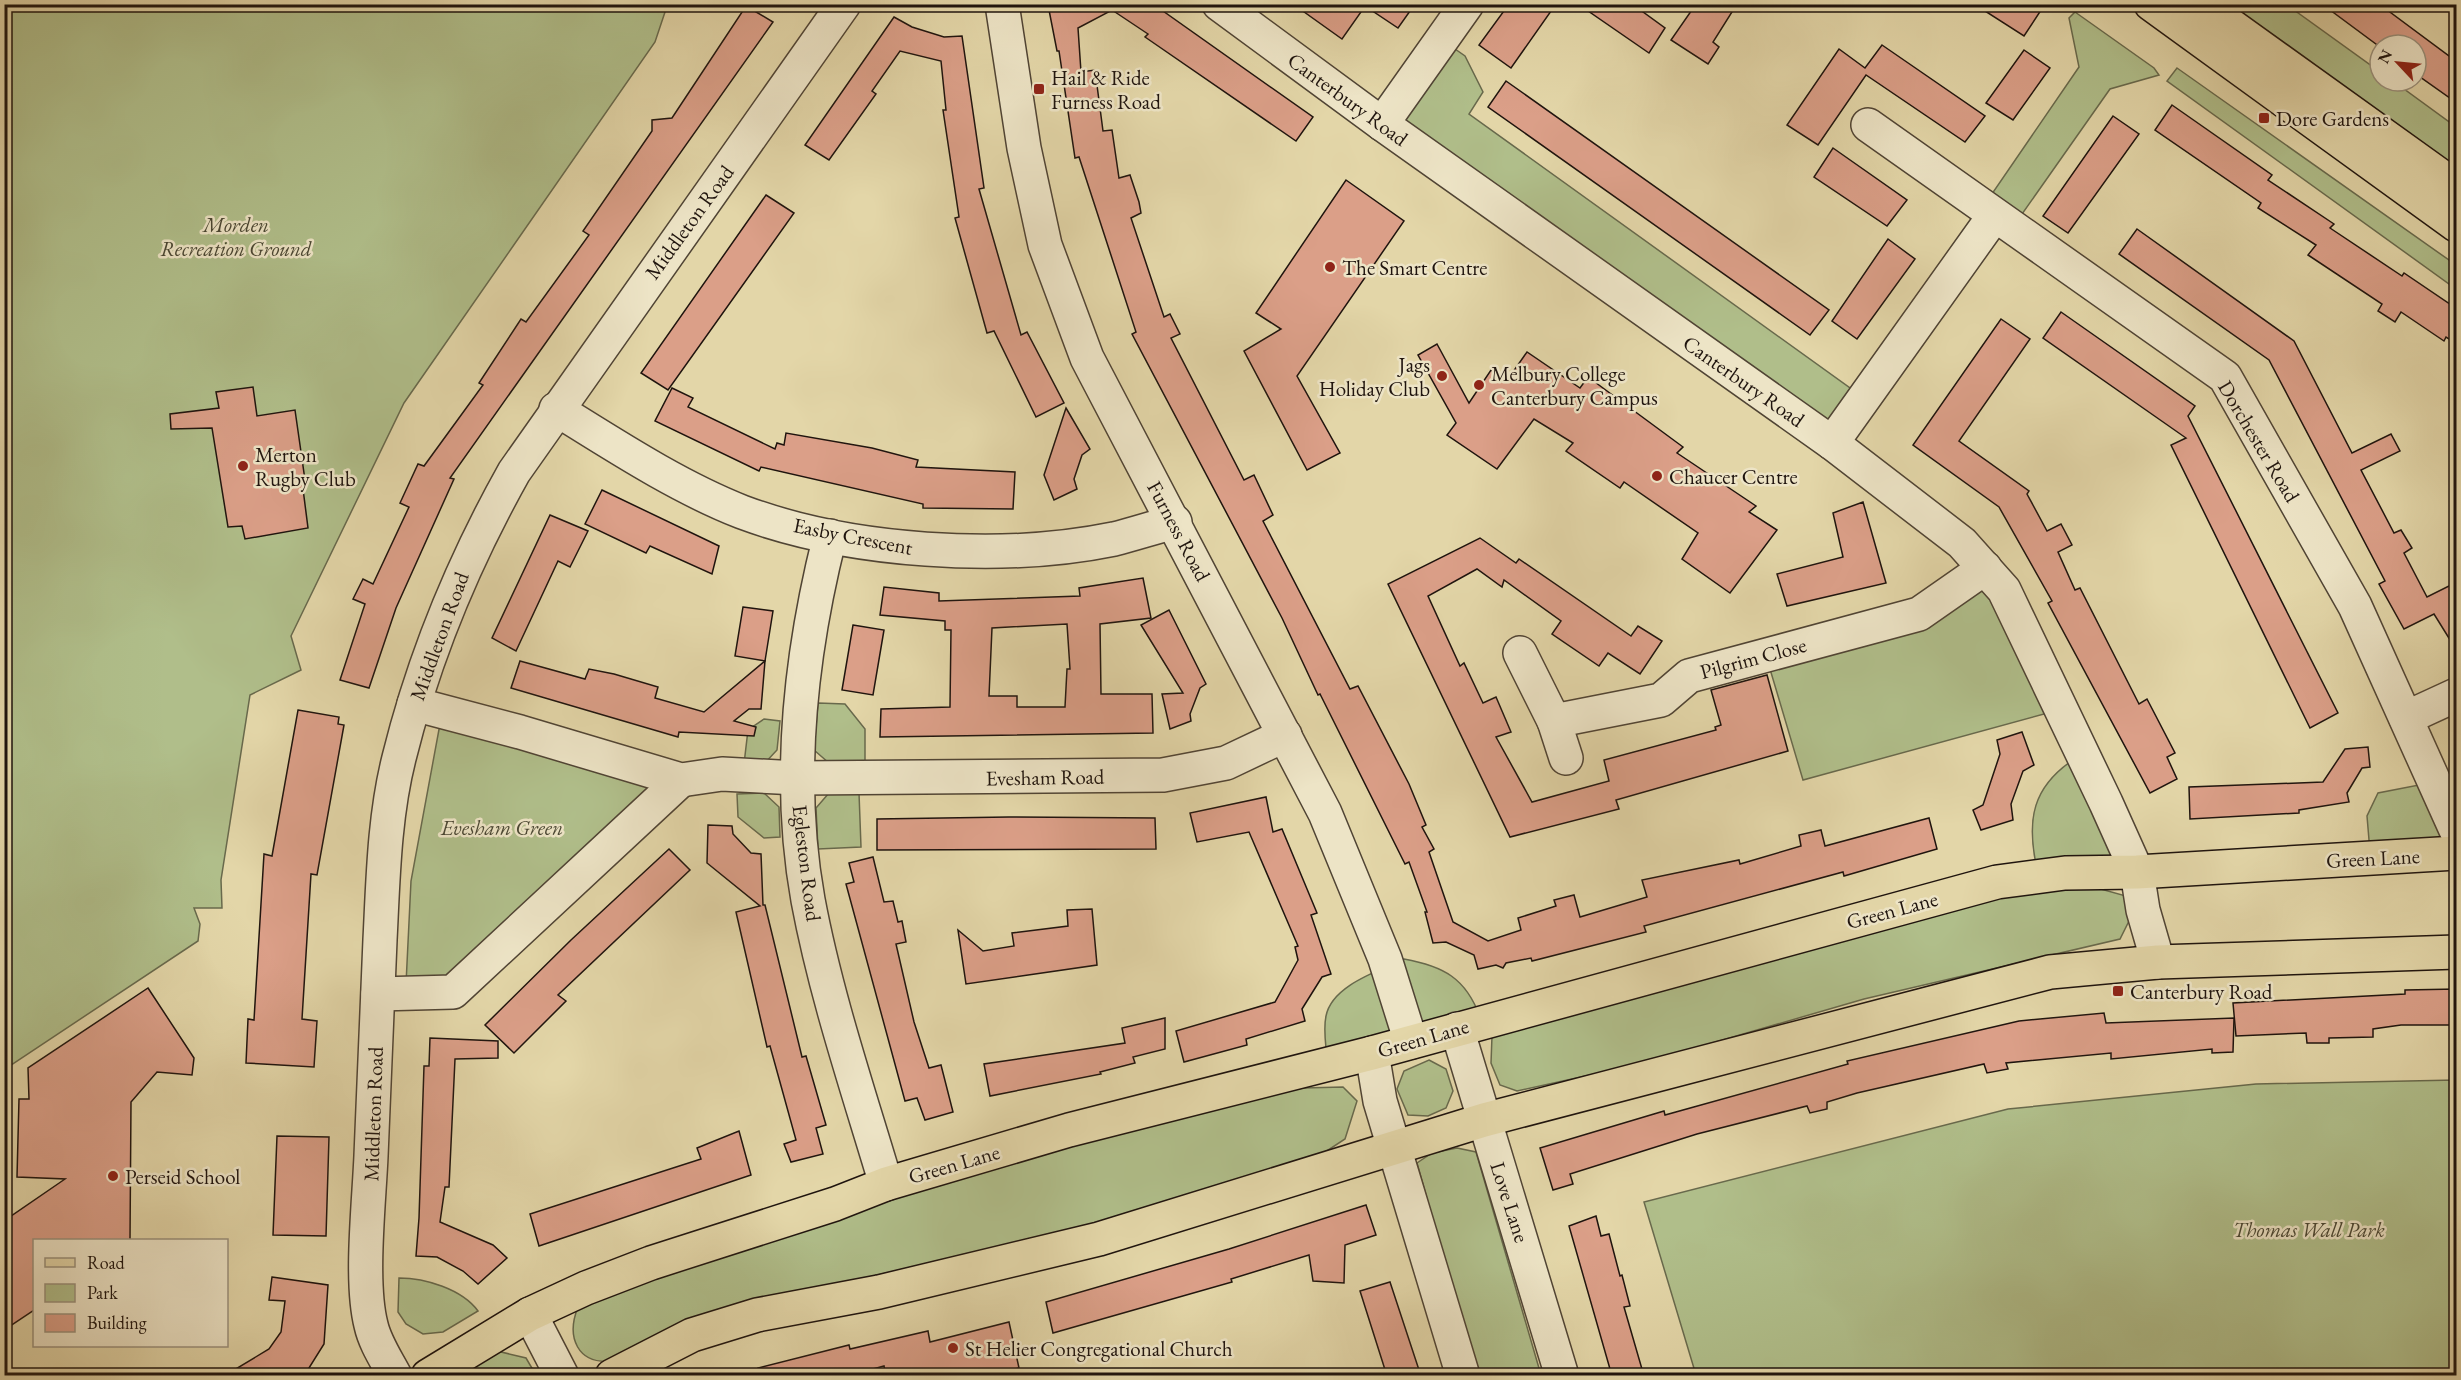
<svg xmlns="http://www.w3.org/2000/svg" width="2461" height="1380" viewBox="0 0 2461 1380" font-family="'EB Garamond',serif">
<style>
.green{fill:#b0be8a;stroke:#68694c;stroke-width:1.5}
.building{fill:#db9f88;stroke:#1f140e;stroke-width:1.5;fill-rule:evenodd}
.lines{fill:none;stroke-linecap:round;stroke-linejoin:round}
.minor-casing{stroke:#504434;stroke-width:36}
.major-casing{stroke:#1f140e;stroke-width:36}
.highway-casing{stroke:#1f140e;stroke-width:36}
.minor{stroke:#ede4c6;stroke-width:33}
.major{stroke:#e3d6a8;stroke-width:33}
.highway{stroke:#e3d6a8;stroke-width:33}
.poi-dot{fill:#8f2418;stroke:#ede4c6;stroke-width:2}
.labels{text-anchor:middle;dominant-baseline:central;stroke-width:5;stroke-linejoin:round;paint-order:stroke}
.poi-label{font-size:21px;fill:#1f140e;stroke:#ede4c6;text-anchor:start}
.street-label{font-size:21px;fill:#1f140e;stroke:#ede4c6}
.park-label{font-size:21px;font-style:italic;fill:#4a4733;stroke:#ede4c6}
</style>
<rect width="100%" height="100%" fill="#e3d6a8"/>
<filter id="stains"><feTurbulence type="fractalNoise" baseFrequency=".00333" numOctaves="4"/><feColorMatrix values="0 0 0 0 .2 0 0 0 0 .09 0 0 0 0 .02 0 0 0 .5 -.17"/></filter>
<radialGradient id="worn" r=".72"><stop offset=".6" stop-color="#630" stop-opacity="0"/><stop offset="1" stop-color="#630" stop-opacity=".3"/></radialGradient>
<g class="green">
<path d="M 653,4 L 667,6 L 655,42 L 404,403 L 291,636 L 301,670 L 250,695 L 221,880 L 222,908 L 194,908 L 200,924 L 198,941 L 5,1069 L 4,5 Z"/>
<path d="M 2227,5 L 2287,5 L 2380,72 L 2380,81 L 2393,81 L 2456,127 L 2456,182 Z"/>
<path d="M 2075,12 L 2154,68 L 2159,75 L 2110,89 L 2015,224 L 1985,204 L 2079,67 L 2069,18 Z"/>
<path d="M 1445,42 L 1465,56 L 1483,92 L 1469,114 L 1857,393 L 1831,430 L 1385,119 Z"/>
<path d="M 2177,68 L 2456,265 L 2456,289 L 2167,81 Z"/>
<path d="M 1983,577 L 2055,711 L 1803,780 L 1767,659 Z"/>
<path d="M 818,703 L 845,704 L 865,729 L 865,764 L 829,763 L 814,750 Z"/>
<path d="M 764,719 L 780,721 L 777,750 L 763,765 L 744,764 L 748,730 Z"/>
<path d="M 440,724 L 647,787 L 649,791 L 458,975 L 406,984 L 411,881 Z"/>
<path d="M 2076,758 L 2128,866 L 2037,869 C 2026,820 2032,786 2076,758 Z"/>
<path d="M 2429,783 L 2456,846 L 2370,852 L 2367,816 L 2378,793 Z"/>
<path d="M 764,793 L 779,807 L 780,837 L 764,838 L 738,817 L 737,794 Z"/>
<path d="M 829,793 L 859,793 L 861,847 L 818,849 L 816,808 Z"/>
<path d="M 2090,886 L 2126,896 L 2132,915 L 2120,939 L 1864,999 L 1640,1064 L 1517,1091 L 1500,1085 L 1491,1063 L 1492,1036 L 2002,894 Z"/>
<path d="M 1404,959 C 1443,966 1466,978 1480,1017 L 1327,1059 C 1326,1045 1323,1030 1326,1016 C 1332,985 1379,971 1404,959 Z"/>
<path d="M 1429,1060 L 1446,1069 L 1453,1091 L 1446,1108 L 1428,1116 L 1408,1115 L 1397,1089 L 1404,1071 Z"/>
<path d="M 2456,1080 L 2456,1375 L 1696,1375 L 1644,1202 L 2008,1109 L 2256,1084 Z"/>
<path d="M 1343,1087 L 1357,1101 L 1345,1139 L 1307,1164 L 1107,1221 L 844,1283 L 613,1361 C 577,1365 566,1337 578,1307 L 654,1273 L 1113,1127 L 1303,1088 Z"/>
<path d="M 1457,1148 L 1476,1152 L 1541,1375 L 1476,1375 L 1417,1163 L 1432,1153 Z"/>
<path d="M 399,1278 C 425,1278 462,1289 478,1311 L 443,1332 L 423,1334 L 406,1324 L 398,1312 Z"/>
<path d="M 497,1351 L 526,1358 L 536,1375 L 453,1376 Z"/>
</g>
<g class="building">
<path d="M 1070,4 L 1153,4 L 1313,117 L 1296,141 L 1145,37 L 1148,34 L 1112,10 L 1078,28 L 1081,72 L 1095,70 L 1103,131 L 1112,130 L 1119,178 L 1130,175 L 1139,202 L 1141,213 L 1131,218 L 1164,317 L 1170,314 L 1180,334 L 1171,338 L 1244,480 L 1254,475 L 1273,515 L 1263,521 L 1350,689 L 1358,686 L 1409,784 L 1426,825 L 1422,827 L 1434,849 L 1429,852 L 1453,922 L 1488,941 L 1521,930 L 1518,918 L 1556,906 L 1554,900 L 1574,895 L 1580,917 L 1647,897 L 1642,880 L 1739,860 L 1740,864 L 1801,846 L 1799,835 L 1821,830 L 1825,846 L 1929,818 L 1937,849 L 1844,876 L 1843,872 L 1644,926 L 1646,932 L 1532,961 L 1531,958 L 1506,963 L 1503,968 L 1496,965 L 1478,969 L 1474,955 L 1446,942 L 1433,943 L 1425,912 L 1427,912 L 1409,862 L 1405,864 L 1320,694 L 1318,695 L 1282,618 L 1132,334 L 1136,332 L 1079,157 L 1075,158 L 1059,51 L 1057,51 L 1049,10 Z"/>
<path d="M 1293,4 L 1351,4 L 1361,12 L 1342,39 Z"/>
<path d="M 1362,4 L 1415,4 L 1398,28 Z"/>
<path d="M 1509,4 L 1556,4 L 1511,68 L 1479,45 Z"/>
<path d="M 1578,4 L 1632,4 L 1665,28 L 1649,53 Z"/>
<path d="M 1696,4 L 1737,4 L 1713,42 L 1719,47 L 1708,64 L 1671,40 Z"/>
<path d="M 1974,4 L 2045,4 L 2024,36 Z"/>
<path d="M 2322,4 L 2379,4 L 2457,62 L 2457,103 L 2416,74 L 2416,45 L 2380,47 Z"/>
<path d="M 746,6 L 773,22 L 450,478 L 454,479 L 396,608 L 369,688 L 340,680 L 365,604 L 353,599 L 363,579 L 373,584 L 409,507 L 400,503 L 418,464 L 424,466 L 483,385 L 479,383 L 521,319 L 526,322 L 589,235 L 583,231 L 652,131 L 652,120 L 672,118 Z"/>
<path d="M 894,17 L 912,27 L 944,37 L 962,36 L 984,188 L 979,189 L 1021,335 L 1027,332 L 1064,403 L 1036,417 L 994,331 L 987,333 L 955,218 L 959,217 L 943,110 L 946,110 L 941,61 L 900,51 L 872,91 L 876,94 L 829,160 L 805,145 Z"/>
<path d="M 1882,45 L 1985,116 L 1965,142 L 1866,75 L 1818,145 L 1787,125 L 1839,49 L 1865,68 Z"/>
<path d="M 2024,50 L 2050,68 L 2013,120 L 1986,103 Z"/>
<path d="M 1506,81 L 1829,310 L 1810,335 L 1488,107 Z"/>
<path d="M 2172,105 L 2272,175 L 2268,180 L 2334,224 L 2330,228 L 2402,276 L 2404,273 L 2457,309 L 2457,344 L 2446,337 L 2444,341 L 2401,312 L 2395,322 L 2378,311 L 2382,304 L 2308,255 L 2316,245 L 2258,208 L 2261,203 L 2155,130 Z"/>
<path d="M 2113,116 L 2139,134 L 2068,233 L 2043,216 Z"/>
<path d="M 1833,148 L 1907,200 L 1887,226 L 1814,177 Z"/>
<path d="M 1346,180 L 1404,221 L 1297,376 L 1340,453 L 1307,470 L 1244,351 L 1281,329 L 1256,313 Z"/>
<path d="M 766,195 L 794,213 L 668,390 L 641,373 Z"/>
<path d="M 2137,229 L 2294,341 L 2352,453 L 2391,434 L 2400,451 L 2361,470 L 2394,533 L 2401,530 L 2412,548 L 2404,553 L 2427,597 L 2457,582 L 2457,651 L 2434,614 L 2404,629 L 2379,584 L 2385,581 L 2269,360 L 2119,254 Z"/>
<path d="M 1888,239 L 1915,259 L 1857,339 L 1832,321 Z"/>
<path d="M 2061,312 L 2195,406 L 2188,416 L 2338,713 L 2310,728 L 2171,445 L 2186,438 L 2043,338 Z"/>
<path d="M 2001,319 L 2030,339 L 1959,441 L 2029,491 L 2027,494 L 2047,531 L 2061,524 L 2072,545 L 2058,552 L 2075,590 L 2080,588 L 2139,704 L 2147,699 L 2175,753 L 2167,757 L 2177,779 L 2150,793 L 2048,603 L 2052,601 L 1999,507 L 1913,445 Z"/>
<path d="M 1437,344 L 1469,403 L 1491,370 L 1506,382 L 1527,352 L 1580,388 L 1588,377 L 1683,447 L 1677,453 L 1756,506 L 1749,512 L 1777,530 L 1730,593 L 1682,559 L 1698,533 L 1624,482 L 1620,488 L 1566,451 L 1573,443 L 1534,419 L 1497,469 L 1447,435 L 1456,423 L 1418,355 Z"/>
<path d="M 253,387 L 257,416 L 295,410 L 305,480 L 302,481 L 308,528 L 245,539 L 242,526 L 228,527 L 212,428 L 171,429 L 170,414 L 219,408 L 216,392 Z"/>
<path d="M 672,388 L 693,398 L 688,407 L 775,449 L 777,443 L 784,445 L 786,433 L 872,448 L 918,460 L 916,467 L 1015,472 L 1013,509 L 923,508 L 923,504 L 761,467 L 759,471 L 655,421 Z"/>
<path d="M 1066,408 L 1090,449 L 1082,455 L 1074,479 L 1077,489 L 1054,500 L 1044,475 Z"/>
<path d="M 602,490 L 719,546 L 712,574 L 650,546 L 646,553 L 585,524 Z"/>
<path d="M 1863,502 L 1886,583 L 1787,606 L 1777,574 L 1843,557 L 1833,513 Z"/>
<path d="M 550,515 L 588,531 L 570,567 L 558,561 L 516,651 L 492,638 Z"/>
<path d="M 1480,538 L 1516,563 L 1519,559 L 1631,636 L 1638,626 L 1662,641 L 1640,674 L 1608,653 L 1599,666 L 1552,634 L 1561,621 L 1504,580 L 1502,587 L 1477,569 L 1428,596 L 1460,666 L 1464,663 L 1483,703 L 1496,697 L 1511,732 L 1496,737 L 1532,802 L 1609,781 L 1604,760 L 1716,730 L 1715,727 L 1721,725 L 1711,690 L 1767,675 L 1788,751 L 1616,800 L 1619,809 L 1510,837 L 1388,584 Z"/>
<path d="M 1143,578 L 1151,618 L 1100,624 L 1101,694 L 1152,694 L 1153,733 L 880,737 L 881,709 L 950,707 L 951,630 L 945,630 L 945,621 L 880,615 L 884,587 L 939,593 L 939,601 L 1080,596 L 1079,588 ZM 1067,624 L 1070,669 L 1067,669 L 1065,707 L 1017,707 L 1017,696 L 989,696 L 992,628 Z"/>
<path d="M 743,607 L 773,611 L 765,661 L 735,656 Z"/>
<path d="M 1169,610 L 1206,684 L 1200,688 L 1190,714 L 1191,721 L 1170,729 L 1162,694 L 1183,693 L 1141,625 Z"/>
<path d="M 853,625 L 884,630 L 873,695 L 842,690 Z"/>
<path d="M 520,661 L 585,679 L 589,669 L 614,674 L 658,687 L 655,698 L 704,712 L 765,661 L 761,709 L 749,709 L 734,721 L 756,727 L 754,736 L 679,732 L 678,737 L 511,688 Z"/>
<path d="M 298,710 L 339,717 L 338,724 L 344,725 L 317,875 L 311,874 L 302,1019 L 317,1021 L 314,1067 L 246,1063 L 248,1019 L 254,1020 L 264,854 L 272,856 Z"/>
<path d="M 2022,732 L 2034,765 L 2023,771 L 2011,804 L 2013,820 L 1981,830 L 1973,810 L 1983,805 L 2000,754 L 1997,740 Z"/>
<path d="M 2368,747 L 2370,767 L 2362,768 L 2347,793 L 2349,802 L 2299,810 L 2299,813 L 2190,819 L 2189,787 L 2323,782 L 2345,749 Z"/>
<path d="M 1266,797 L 1273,832 L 1282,829 L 1317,913 L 1311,915 L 1331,974 L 1322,977 L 1302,1009 L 1305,1021 L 1246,1039 L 1247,1045 L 1184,1062 L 1176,1031 L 1275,1002 L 1298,960 L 1295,947 L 1298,946 L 1249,832 L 1197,842 L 1190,813 Z"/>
<path d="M 1009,817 L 1155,818 L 1156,849 L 877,850 L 877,819 Z"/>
<path d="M 708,825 L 732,826 L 733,834 L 751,853 L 761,854 L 763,905 L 765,905 L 802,1057 L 806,1056 L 826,1125 L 816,1128 L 823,1154 L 791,1162 L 784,1144 L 796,1140 L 770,1046 L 767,1047 L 736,912 L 760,906 L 707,863 Z"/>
<path d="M 669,849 L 690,870 L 558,995 L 566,1001 L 514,1053 L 485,1025 L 571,940 Z"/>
<path d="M 873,857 L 884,902 L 893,901 L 898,922 L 902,921 L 906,942 L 896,944 L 914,1022 L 929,1068 L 941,1065 L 953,1112 L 925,1120 L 917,1098 L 905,1101 L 846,884 L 854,882 L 849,863 Z"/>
<path d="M 1092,909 L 1097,965 L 966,984 L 958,930 L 983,951 L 1014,946 L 1012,933 L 1068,926 L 1067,910 Z"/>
<path d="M 148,988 L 194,1058 L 192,1075 L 157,1072 L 131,1102 L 130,1240 L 34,1240 L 34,1310 L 4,1330 L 4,1221 L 65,1179 L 17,1177 L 19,1099 L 29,1099 L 28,1068 Z"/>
<path d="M 2457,989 L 2457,1025 L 2401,1025 L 2373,1029 L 2373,1037 L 2329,1038 L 2329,1043 L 2307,1043 L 2306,1033 L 2236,1036 L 2233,1003 L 2405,994 L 2405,990 Z"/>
<path d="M 2104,1013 L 2106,1023 L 2234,1018 L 2233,1052 L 2212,1053 L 2212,1049 L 2111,1059 L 2111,1053 L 2006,1063 L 2008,1069 L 1987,1073 L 1984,1064 L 1857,1093 L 1827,1102 L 1827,1109 L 1810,1113 L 1807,1106 L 1697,1134 L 1570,1174 L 1573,1184 L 1553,1190 L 1540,1148 L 1664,1111 L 1665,1115 L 1848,1064 L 1847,1061 L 2019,1021 Z"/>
<path d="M 1165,1018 L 1165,1049 L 1133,1057 L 1135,1063 L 1100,1072 L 1101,1074 L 990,1096 L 984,1064 L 1125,1043 L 1122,1028 Z"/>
<path d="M 430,1038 L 498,1041 L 498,1058 L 455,1059 L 449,1187 L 445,1187 L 440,1222 L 493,1245 L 507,1258 L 478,1284 L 463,1271 L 437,1257 L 416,1256 L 419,1218 L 424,1066 L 429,1066 Z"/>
<path d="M 739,1131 L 751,1175 L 539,1246 L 530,1214 L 701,1159 L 697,1148 Z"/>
<path d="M 277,1136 L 329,1137 L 326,1236 L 273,1235 Z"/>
<path d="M 1366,1205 L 1376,1235 L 1345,1245 L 1344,1283 L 1313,1281 L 1309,1255 L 1231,1279 L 1232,1282 L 1053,1333 L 1046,1302 L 1229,1249 Z"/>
<path d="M 1596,1216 L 1601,1236 L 1609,1234 L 1620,1276 L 1622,1275 L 1630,1306 L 1624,1307 L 1644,1376 L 1612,1376 L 1569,1226 Z"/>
<path d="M 272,1277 L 328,1285 L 324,1344 L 304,1376 L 224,1376 L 269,1349 L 281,1332 L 285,1301 L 269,1300 Z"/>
<path d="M 1390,1282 L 1421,1376 L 1387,1376 L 1360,1291 Z"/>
<path d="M 1009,1322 L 1019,1368 L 981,1376 L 886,1376 L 884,1366 L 848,1376 L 759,1376 L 758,1368 L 849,1345 L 850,1349 L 928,1331 L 930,1342 Z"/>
</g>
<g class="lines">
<defs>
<g id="minor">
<path d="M 1002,4 L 1024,148 L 1045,245 L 1087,358 L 1325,813 L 1385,959 L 1411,1042"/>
<path d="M 1219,4 L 1382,124 L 1832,443 L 1962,543 L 2004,590 L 2106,803 L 2137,872 L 2143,910 L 2158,962"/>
<path d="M 1382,124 L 1467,4"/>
<path d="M 1868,125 L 2225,377 L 2355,606 L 2456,830"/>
<path d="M 556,409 C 614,445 678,487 742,512 C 849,552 1002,562 1114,539 C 1134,534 1155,527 1175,522"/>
<path d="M 1832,443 L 1994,216"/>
<path d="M 830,536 C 800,655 786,778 808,900 C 826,996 858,1090 886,1184"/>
<path d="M 1520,653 L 1554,721 L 1661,700 L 1689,676 L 1919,614 L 1985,568"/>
<path d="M 414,704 L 520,732 L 681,780 L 722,774 L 797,778 L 1163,775 L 1226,763 L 1285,735"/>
<path d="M 2406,718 L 2456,695"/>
<path d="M 1554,721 L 1566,758"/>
<path d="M 378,994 L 453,992 L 681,780"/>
<path d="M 1457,1029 L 1562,1376"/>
<path d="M 1372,1053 L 1380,1101 L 1463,1376"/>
<path d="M 530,1314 L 562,1376"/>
<path d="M 395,1376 C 386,1359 375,1343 371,1325 C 360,1282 369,1203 371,1156 C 374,1084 377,1012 380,940 C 383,881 384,817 399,758 C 424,657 463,563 514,472 L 844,4"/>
</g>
<g id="major">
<path d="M 428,1376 L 530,1314 L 586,1288 L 651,1263 L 835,1204 L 886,1184 L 1069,1130 L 1372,1053 L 1997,882 L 2065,873 L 2137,872 L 2456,853"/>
<path d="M 612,1376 L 692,1335 L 757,1315 L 879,1292 L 1099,1239 L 1484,1120 L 2050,972 L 2158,962 L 2456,952"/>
</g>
<g id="highway">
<path d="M 2151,4 L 2456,225"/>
<path d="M 2201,4 L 2456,187"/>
</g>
</defs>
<use href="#minor" class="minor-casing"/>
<use href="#major" class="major-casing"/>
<use href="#highway" class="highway-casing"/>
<use href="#minor" class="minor"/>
<use href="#major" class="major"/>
<use href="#highway" class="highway"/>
</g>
<g class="poi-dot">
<rect x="1033" y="83" width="12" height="12" rx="3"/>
<rect x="2258" y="112" width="12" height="12" rx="3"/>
<circle cx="1330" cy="267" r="6"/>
<circle cx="1442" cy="376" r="6"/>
<circle cx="1479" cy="385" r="6"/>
<circle cx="243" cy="466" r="6"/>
<circle cx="1657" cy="476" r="6"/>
<rect x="2112" y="985" width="12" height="12" rx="3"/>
<circle cx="113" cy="1176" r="6"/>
<circle cx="953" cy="1348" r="6"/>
</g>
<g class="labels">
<g class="poi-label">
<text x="1051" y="77">Hail &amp; Ride<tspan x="1051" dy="24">Furness Road</tspan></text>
<text x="2276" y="118">Dore Gardens</text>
<text x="1342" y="267">The Smart Centre</text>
<text x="1430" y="364" text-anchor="end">Jags<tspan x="1430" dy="24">Holiday Club</tspan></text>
<text x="1491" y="373">Melbury College<tspan x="1491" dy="24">Canterbury Campus</tspan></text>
<text x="255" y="454">Merton<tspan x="255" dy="24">Rugby Club</tspan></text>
<text x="1669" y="476">Chaucer Centre</text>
<text x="2130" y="991">Canterbury Road</text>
<text x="125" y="1176">Perseid School</text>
<text x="965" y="1348">St Helier Congregational Church</text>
</g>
<g class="street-label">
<text transform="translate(1348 99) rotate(36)">Canterbury Road</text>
<text transform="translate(689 222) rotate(-54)">Middleton Road</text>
<text transform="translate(1744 381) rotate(35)">Canterbury Road</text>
<text transform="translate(2259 441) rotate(59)">Dorchester Road</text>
<text transform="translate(1179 531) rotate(62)">Furness Road</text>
<text transform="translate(853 536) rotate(11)">Easby Crescent</text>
<text transform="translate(439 636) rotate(-70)">Middleton Road</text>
<text transform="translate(1753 658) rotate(-15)">Pilgrim Close</text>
<text transform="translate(1045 777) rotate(-1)">Evesham Road</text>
<text transform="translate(2373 858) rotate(-3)">Green Lane</text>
<text transform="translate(807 863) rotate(83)">Egleston Road</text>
<text transform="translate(1892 910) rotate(-15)">Green Lane</text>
<text transform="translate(1423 1038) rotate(-16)">Green Lane</text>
<text transform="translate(373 1114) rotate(-88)">Middleton Road</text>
<text transform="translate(954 1164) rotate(-16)">Green Lane</text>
<text transform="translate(1510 1202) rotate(72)">Love Lane</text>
</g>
<g class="park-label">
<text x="236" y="224">Morden<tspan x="236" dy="24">Recreation Ground</tspan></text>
<text x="502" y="827">Evesham Green</text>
<text x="2309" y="1229">Thomas Wall Park</text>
</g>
</g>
<rect width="2461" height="1380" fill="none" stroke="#e3d6a8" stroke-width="24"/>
<rect x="6" y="6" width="2449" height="1368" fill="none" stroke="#1f140e" stroke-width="3"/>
<rect x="12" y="12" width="2437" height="1356" fill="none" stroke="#1f140e" stroke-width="1.5"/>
<rect x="33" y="1239" width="195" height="108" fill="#ede4c6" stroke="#9b917c" stroke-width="1.5"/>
<rect x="45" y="1258" width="30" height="9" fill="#e3d6a8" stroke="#9b917c" stroke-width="1.5"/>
<text x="87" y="1269" font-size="18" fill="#1f140e">Road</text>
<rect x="45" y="1284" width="30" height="18" fill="#b0be8a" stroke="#9b917c" stroke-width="1.5"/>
<text x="87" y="1299" font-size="18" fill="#1f140e">Park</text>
<rect x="45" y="1314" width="30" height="18" fill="#db9f88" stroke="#9b917c" stroke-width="1.5"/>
<text x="87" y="1329" font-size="18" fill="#1f140e">Building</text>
<g transform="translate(2398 63) rotate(296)"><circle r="28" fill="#ede4c6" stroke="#9b917c" stroke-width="1.5"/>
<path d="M0-4.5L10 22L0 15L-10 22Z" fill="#8f2418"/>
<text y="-9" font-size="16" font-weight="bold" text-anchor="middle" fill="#1f140e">N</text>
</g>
<rect width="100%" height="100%" filter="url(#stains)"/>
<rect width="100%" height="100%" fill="url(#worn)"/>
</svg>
